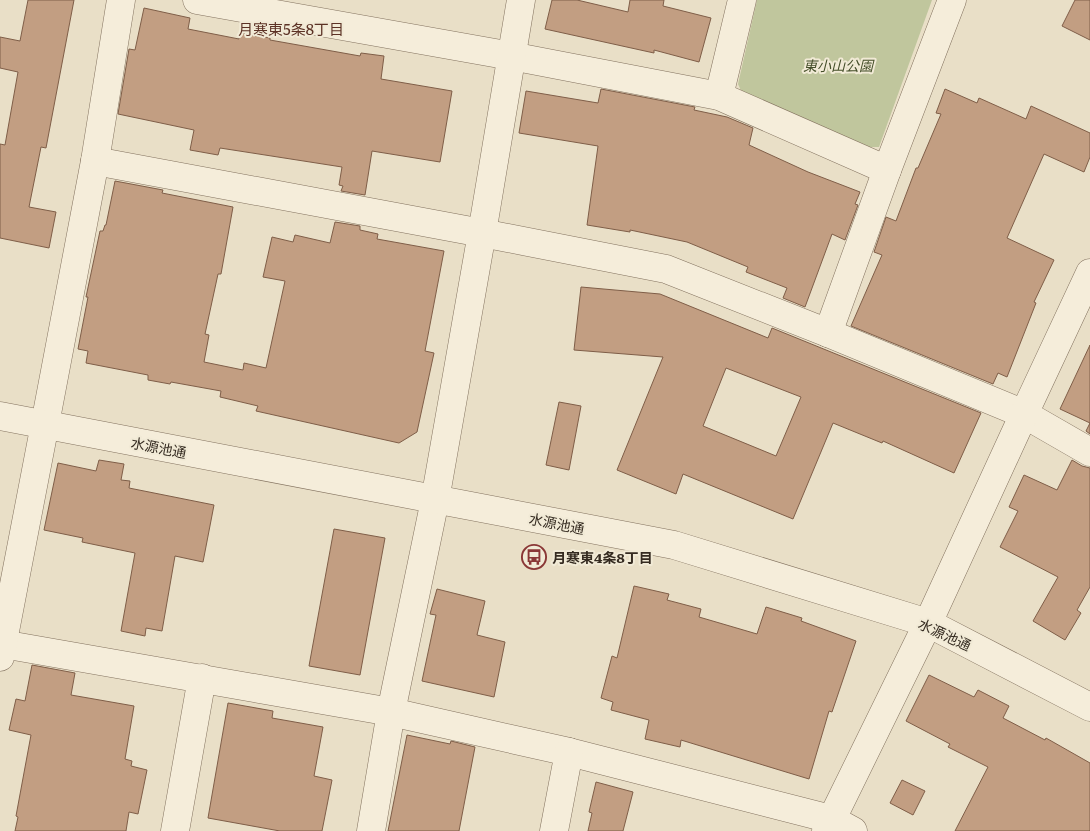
<svg xmlns="http://www.w3.org/2000/svg" width="1090" height="831" viewBox="0 0 1090 831" font-family="Literata,'Noto Sans JP',serif">
<style>
.green{fill:#c0c69d}
.building{fill:#c29e82;stroke:#7f5e48;fill-rule:evenodd}
.lines{fill:none;stroke-linecap:round;stroke-linejoin:round}
.minor-casing{stroke:#83725f;stroke-width:29}
.tertiary-casing{stroke:#83725f;stroke-width:29}
.minor{stroke:#f5edda;stroke-width:28}
.tertiary{stroke:#f5edda;stroke-width:28}
.labels{text-anchor:middle;dominant-baseline:central;stroke-width:4;stroke-linejoin:round;paint-order:stroke}
.park-label{font-size:14px;font-style:italic;fill:#454f2a;stroke:#f1ead6}
.street-label{font-size:14px;fill:#352b21;stroke:#f1ead6}
.poi-label{font-size:14px;font-weight:bold;fill:#352b21;stroke:#f1ead6;text-anchor:start}
.neighbourhood-label{font-size:15px;fill:#5c3225;stroke:#f1ead6}
</style>
<rect width="100%" height="100%" fill="#e9dfc7"/>
<path class="green" d="M 757,0 L 932,0 L 879,147 L 868,147 L 743,95 L 738,84 Z"/>
<g class="building">
<path d="M 28,0 L 74,0 L 46,148 L 41,147 L 29,207 L 56,212 L 49,248 L 0,238 L 0,144 L 5,145 L 18,72 L 0,68 L 0,37 L 20,41 Z"/>
<path d="M 552,0 L 577,0 L 628,12 L 630,0 L 664,0 L 663,6 L 711,18 L 699,62 L 654,50 L 654,53 L 545,29 Z"/>
<path d="M 1075,0 L 1090,0 L 1090,40 L 1062,26 Z"/>
<path d="M 144,8 L 190,18 L 188,29 L 239,39 L 240,33 L 270,38 L 270,40 L 360,56 L 361,53 L 384,56 L 381,79 L 452,91 L 440,162 L 372,151 L 365,195 L 341,191 L 343,186 L 339,185 L 342,167 L 220,148 L 218,155 L 190,150 L 194,130 L 118,114 L 129,49 L 135,50 Z"/>
<path d="M 601,89 L 695,107 L 694,110 L 727,117 L 753,128 L 749,145 L 808,172 L 860,192 L 855,204 L 858,205 L 845,240 L 832,234 L 805,307 L 783,298 L 787,288 L 746,272 L 748,267 L 687,242 L 630,230 L 630,232 L 587,225 L 598,146 L 519,133 L 526,91 L 598,103 Z"/>
<path d="M 945,89 L 977,103 L 979,98 L 1026,119 L 1031,106 L 1090,133 L 1090,157 L 1084,172 L 1044,154 L 1007,238 L 1054,260 L 1034,302 L 1036,303 L 1007,377 L 998,373 L 993,384 L 851,326 L 882,255 L 874,252 L 886,217 L 896,221 L 916,168 L 918,168 L 941,114 L 936,113 Z"/>
<path d="M 115,181 L 163,190 L 162,193 L 233,207 L 221,274 L 218,274 L 205,334 L 209,335 L 204,362 L 243,370 L 244,363 L 266,368 L 285,281 L 263,277 L 272,237 L 293,242 L 295,235 L 330,243 L 335,222 L 360,226 L 360,230 L 378,234 L 377,239 L 444,251 L 425,351 L 434,353 L 417,432 L 399,443 L 256,411 L 258,406 L 220,397 L 221,391 L 171,382 L 170,384 L 148,380 L 148,375 L 86,363 L 88,351 L 78,349 L 88,297 L 86,297 L 100,231 L 103,231 L 105,225 L 106,225 Z"/>
<path d="M 581,287 L 660,294 L 768,338 L 772,328 L 981,413 L 954,473 L 883,441 L 882,443 L 833,423 L 793,519 L 683,474 L 676,494 L 617,470 L 663,357 L 574,350 ZM 726,368 L 801,397 L 776,456 L 703,426 Z"/>
<path d="M 1090,345 L 1090,434 L 1086,431 L 1090,423 L 1060,409 Z"/>
<path d="M 559,402 L 581,406 L 569,470 L 546,465 Z"/>
<path d="M 99,460 L 124,464 L 121,480 L 130,481 L 129,488 L 214,505 L 203,562 L 175,556 L 162,631 L 146,628 L 145,636 L 121,631 L 135,553 L 82,542 L 83,538 L 44,530 L 58,463 L 96,471 Z"/>
<path d="M 1072,460 L 1082,466 L 1090,468 L 1090,587 L 1077,610 L 1081,613 L 1065,640 L 1033,621 L 1058,577 L 1000,547 L 1018,511 L 1009,507 L 1024,475 L 1057,490 Z"/>
<path d="M 334,529 L 385,538 L 360,675 L 309,666 Z"/>
<path d="M 634,586 L 669,594 L 667,600 L 701,609 L 699,617 L 757,634 L 766,607 L 802,618 L 801,621 L 856,641 L 832,712 L 829,711 L 809,779 L 681,740 L 680,747 L 645,739 L 649,720 L 611,710 L 613,702 L 601,698 L 612,656 L 617,658 Z"/>
<path d="M 437,589 L 485,601 L 477,635 L 505,642 L 494,697 L 422,681 L 436,615 L 430,614 Z"/>
<path d="M 32,665 L 75,673 L 71,695 L 134,706 L 125,759 L 132,761 L 131,766 L 147,770 L 138,814 L 129,812 L 126,831 L 15,831 L 18,817 L 16,816 L 31,735 L 9,730 L 16,699 L 25,701 Z"/>
<path d="M 929,675 L 974,697 L 978,690 L 1009,706 L 1003,718 L 1045,740 L 1046,738 L 1090,763 L 1090,831 L 955,831 L 988,767 L 948,747 L 950,744 L 906,721 Z"/>
<path d="M 228,703 L 273,711 L 272,718 L 323,727 L 314,776 L 332,780 L 322,831 L 280,831 L 208,818 Z"/>
<path d="M 407,735 L 450,744 L 451,741 L 475,747 L 459,831 L 388,831 Z"/>
<path d="M 902,780 L 925,791 L 913,815 L 890,803 Z"/>
<path d="M 596,782 L 633,792 L 623,831 L 588,831 L 592,813 L 589,812 Z"/>
</g>
<g class="lines">
<defs>
<g id="minor">
<path d="M 197,0 L 511,56 L 719,96 L 887,170"/>
<path d="M 719,96 L 742,0"/>
<path d="M 95,161 L 482,233 L 666,269 L 828,333 L 1024,414 L 1090,452"/>
<path d="M 828,333 L 887,170 L 952,0"/>
<path d="M 2,644 L 391,712 L 569,752 L 831,819 L 853,831"/>
<path d="M 0,657 L 45,424 L 95,161 L 121,0"/>
<path d="M 175,831 L 202,678"/>
<path d="M 371,831 L 391,712 L 435,500 L 482,233 L 521,0"/>
<path d="M 554,831 L 569,752"/>
<path d="M 826,831 L 928,623 L 1024,414 L 1090,273"/>
</g>
<path id="tertiary" d="M 0,416 L 674,545 L 928,623 L 1090,707"/>
</defs>
<use href="#minor" class="minor-casing"/>
<use href="#tertiary" class="tertiary-casing"/>
<use href="#minor" class="minor"/>
<use href="#tertiary" class="tertiary"/>
</g>
<defs>
<symbol id="bus-ring" viewBox="-11 -11 22 22"><circle r="9.5" fill="#f1ead6" stroke="#8a3736" stroke-width="1.5"/><path d="M-5-6H5V4H4V6H2V4H-2V6H-4V4H-5ZM-3.5-4V0h7V-4ZM-3.5 1.2v1.5H-2V1.2ZM2 1.2v1.5H3.5V1.2Z" fill="#8a3736"/></symbol>
</defs>
<g fill-rule="evenodd">
<use href="#bus-ring" x="520" y="543" width="28" height="28"/>
</g>
<g class="labels">
<g class="park-label">
<text x="838" y="65">東小山公園</text>
</g>
<g class="street-label">
<text transform="translate(159 447) rotate(11)">水源池通</text>
<text transform="translate(557 523) rotate(11)">水源池通</text>
<text transform="translate(945 634) rotate(25)">水源池通</text>
</g>
<g class="poi-label">
<text x="552" y="557">月寒東4条8丁目</text>
</g>
<g class="neighbourhood-label">
<text x="291" y="28">月寒東5条8丁目</text>
</g>
</g>
</svg>
